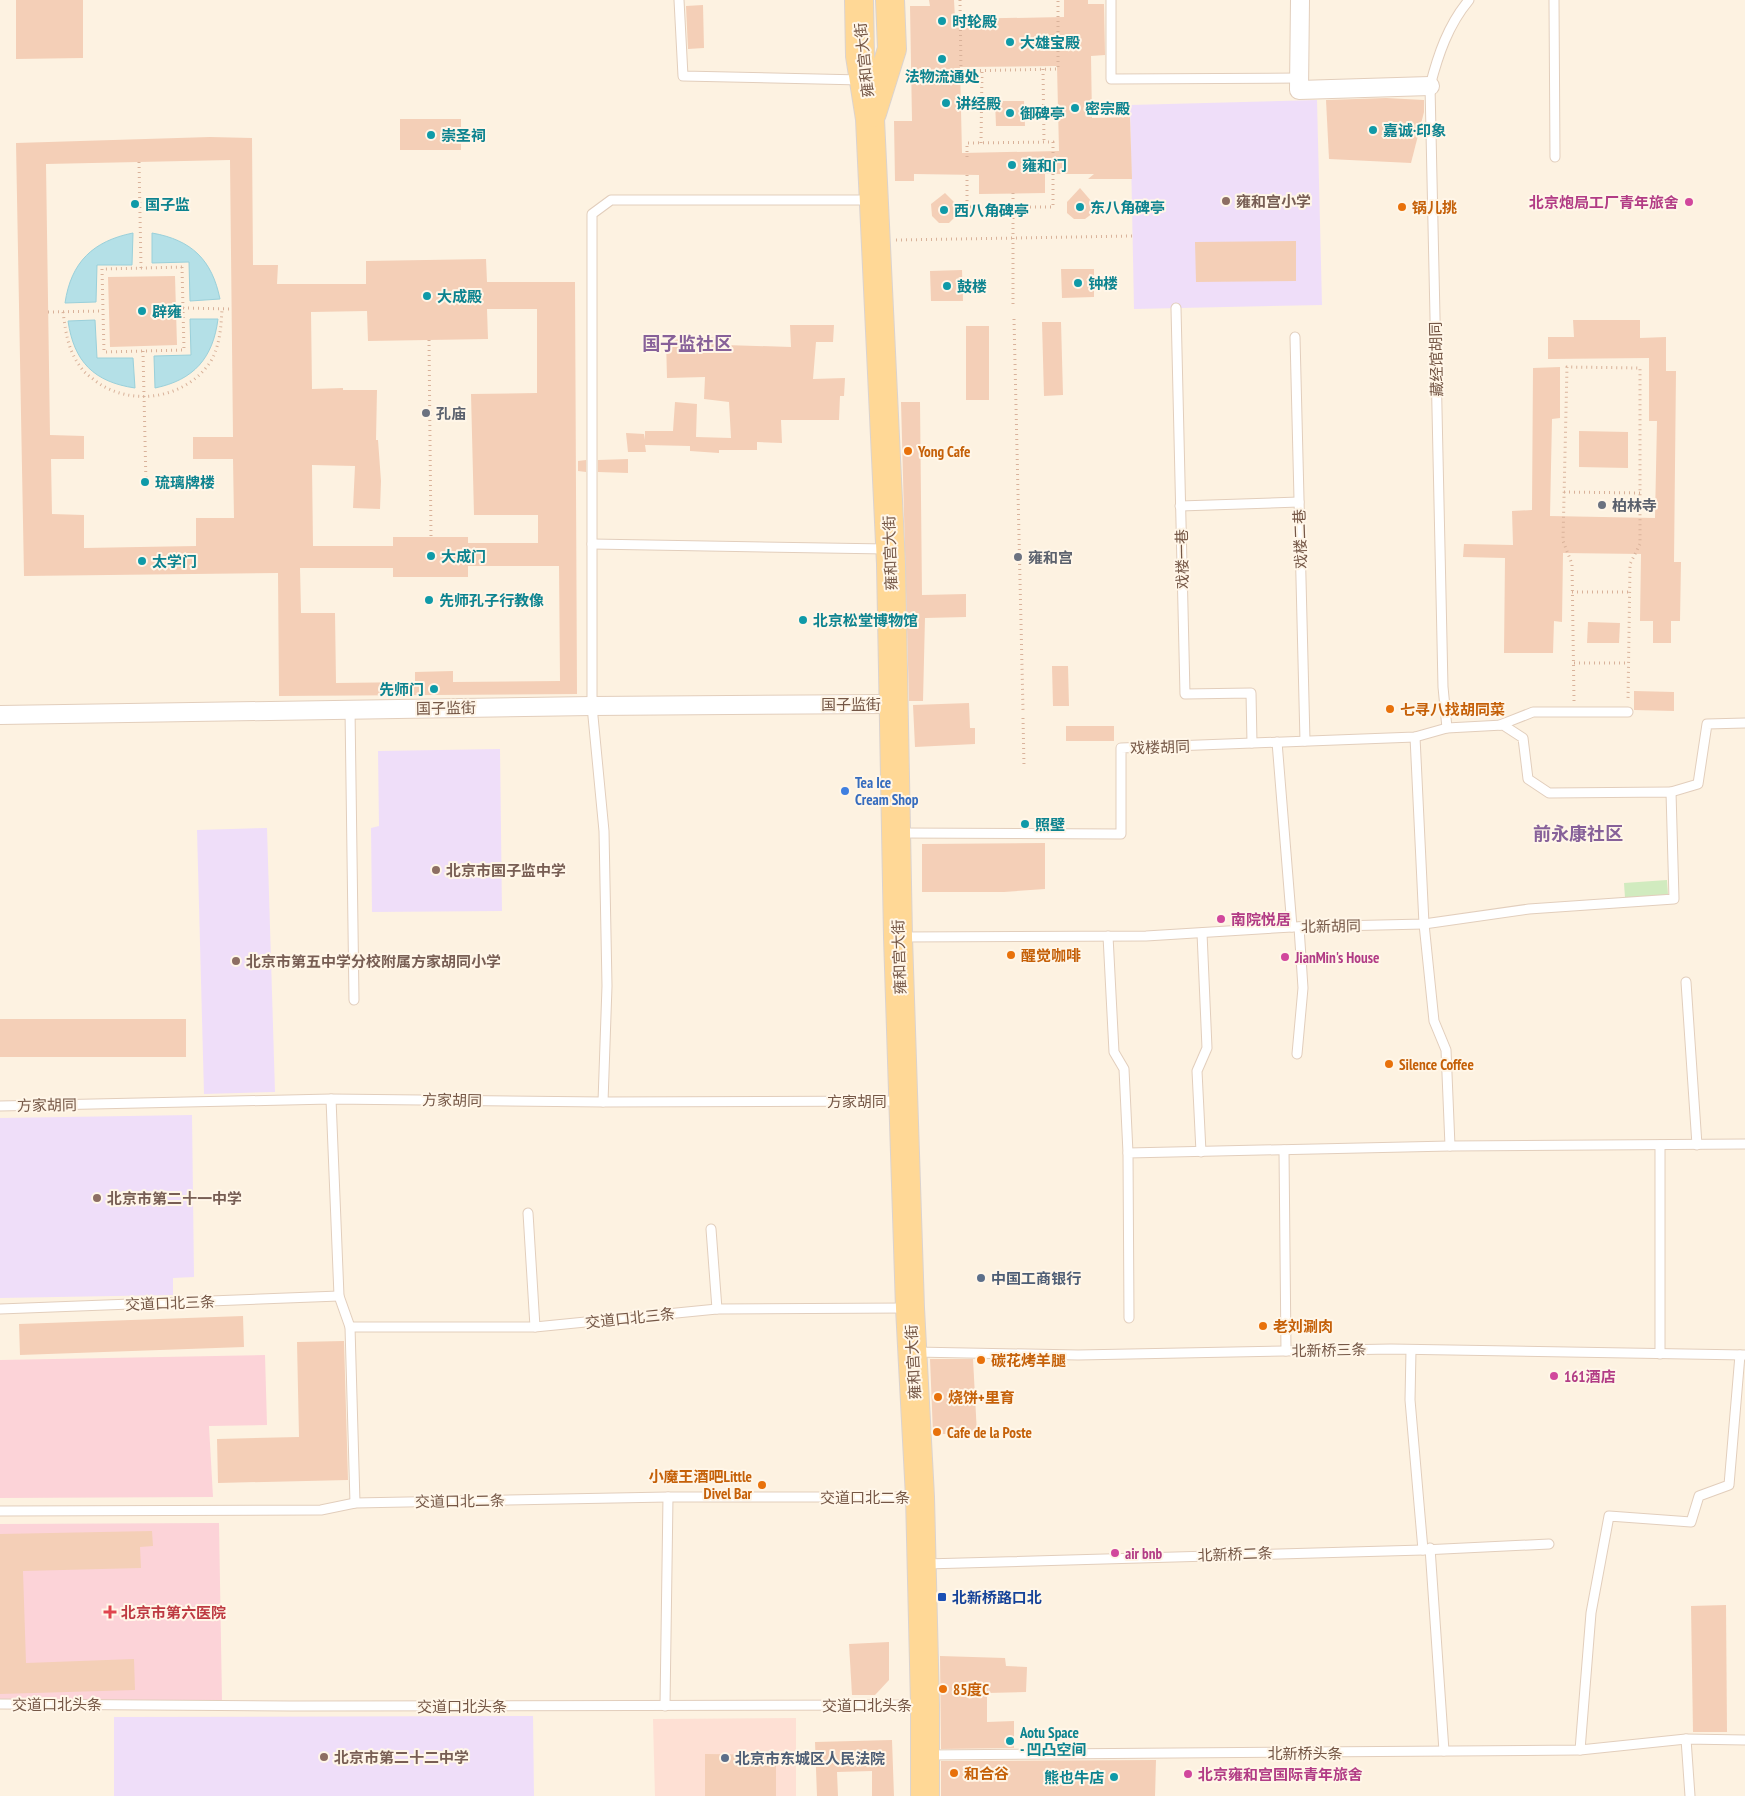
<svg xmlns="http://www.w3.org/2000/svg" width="1745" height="1796" viewBox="0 0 1745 1796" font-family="'PT Sans Narrow','Noto Sans SC',sans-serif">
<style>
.commercial{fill:#fee0d4}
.education{fill:#efdef9}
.medical{fill:#fcd3d8}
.green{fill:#d1ebbf}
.water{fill:#b4e0e7;stroke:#9ad0da}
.building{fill:#f4cfb7;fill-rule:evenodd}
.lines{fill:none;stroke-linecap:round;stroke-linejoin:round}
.lane-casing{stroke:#e2cebc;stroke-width:11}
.street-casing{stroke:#e2cebc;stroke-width:20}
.primary-casing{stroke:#dbd3cf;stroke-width:30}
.path{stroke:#d9b29a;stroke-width:3;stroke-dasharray:1 4;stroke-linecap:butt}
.lane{stroke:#fff;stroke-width:9}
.street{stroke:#fff;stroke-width:18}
.primary{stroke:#ffd896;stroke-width:28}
.culture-dot{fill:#0f9aa8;stroke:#fff6e8;stroke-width:2}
.education-dot{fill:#8d6e63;stroke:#fff6e8;stroke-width:2}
.hotel-dot{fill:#d1479c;stroke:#fff6e8;stroke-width:2}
.food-dot{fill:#e8710a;stroke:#fff6e8;stroke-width:2}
.worship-dot{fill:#6b7280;stroke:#fff6e8;stroke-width:2}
.shop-dot{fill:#3f7fe0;stroke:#fff6e8;stroke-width:2}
.service-dot{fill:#5c6f8a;stroke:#fff6e8;stroke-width:2}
.transit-dot{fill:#1a4fb4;stroke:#fff6e8;stroke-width:2}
.health-dot{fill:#e0444e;stroke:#fff6e8;stroke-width:2}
.labels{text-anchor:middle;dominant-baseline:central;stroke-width:4;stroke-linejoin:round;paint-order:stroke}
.culture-label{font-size:15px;font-weight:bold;fill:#0d838f;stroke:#fff6e8;text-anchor:start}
.street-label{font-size:15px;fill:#755746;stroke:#fff6e8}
.education-label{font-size:15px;font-weight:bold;fill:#785e54;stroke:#fff6e8;text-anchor:start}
.hotel-label{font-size:15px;font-weight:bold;fill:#b23c85;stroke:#fff6e8;text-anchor:start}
.food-label{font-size:15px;font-weight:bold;fill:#c56008;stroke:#fff6e8;text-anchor:start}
.worship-label{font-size:15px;font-weight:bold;fill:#5b616d;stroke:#fff6e8;text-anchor:start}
.shop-label{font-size:15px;font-weight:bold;fill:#366cbe;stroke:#fff6e8;text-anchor:start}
.service-label{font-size:15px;font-weight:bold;fill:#4e5e75;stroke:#fff6e8;text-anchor:start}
.transit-label{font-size:15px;font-weight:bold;fill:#164399;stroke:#fff6e8;text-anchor:start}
.health-label{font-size:15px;font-weight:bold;fill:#be3a42;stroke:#fff6e8;text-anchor:start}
.quarter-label{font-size:18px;font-weight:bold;fill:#876199;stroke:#fff6e8}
</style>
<rect width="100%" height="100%" fill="#fdf2e1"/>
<path class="commercial" d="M 796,1718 L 796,1796 L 655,1796 L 653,1719 Z"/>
<g class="education">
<path d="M 1317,100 L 1322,305 L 1134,309 L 1130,105 Z"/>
<path d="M 500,749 L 502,911 L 372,912 L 371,828 L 379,826 L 378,751 Z"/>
<path d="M 267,828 L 275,1092 L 204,1094 L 197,830 Z"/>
<path d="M 192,1115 L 194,1277 L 173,1278 L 173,1295 L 0,1298 L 0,1118 Z"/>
<path d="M 533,1716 L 534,1796 L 114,1796 L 114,1717 Z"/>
</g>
<g class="medical">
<path d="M 265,1355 L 267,1425 L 209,1426 L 213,1497 L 0,1498 L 0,1360 Z"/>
<path d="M 219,1523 L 222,1701 L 0,1699 L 0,1524 Z"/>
</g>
<path class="green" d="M 1667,880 L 1668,895 L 1625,898 L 1624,883 Z"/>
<g class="water">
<path d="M 133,233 L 132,265 L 97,265 L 96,302 L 65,303 C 71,262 93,241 133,233 Z"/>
<path d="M 152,233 C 192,240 212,260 220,299 L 190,301 L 189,262 L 152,263 Z"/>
<path d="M 190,319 L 218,319 C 213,358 194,380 155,388 L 154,356 L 191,355 Z"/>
<path d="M 95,320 L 97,358 L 133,358 L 135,388 C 94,382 74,362 68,321 Z"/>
</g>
<g class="building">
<path d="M 16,0 L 83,0 L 83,58 L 16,59 Z"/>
<path d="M 929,0 L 954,0 L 955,19 L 1064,17 L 1064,0 L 1088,0 L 1088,4 L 1104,4 L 1105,55 L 1091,56 L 1092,118 L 1130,117 L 1132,179 L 1088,179 L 1094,174 L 1045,174 L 1045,193 L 979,194 L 979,175 L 914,174 L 914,181 L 895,181 L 894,121 L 912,121 L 910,6 L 930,6 ZM 1057,66 L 1059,151 L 962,153 L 960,67 Z"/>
<path d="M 703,5 L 704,48 L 688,49 L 686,6 Z"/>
<path d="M 1386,98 L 1424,100 L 1424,112 L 1411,163 L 1329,159 L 1326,100 Z"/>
<path d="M 995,101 L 1024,101 L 1025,126 L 996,126 Z"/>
<rect x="400" y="119" width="61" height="31"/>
<path d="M 210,137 L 252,138 L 253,265 L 278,265 L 277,284 L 366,284 L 366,261 L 486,259 L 487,282 L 575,282 L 577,694 L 279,696 L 278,573 L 24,576 L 16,143 ZM 230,160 L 233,437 L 193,437 L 193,459 L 233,459 L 234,518 L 196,518 L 196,546 L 84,548 L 84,515 L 52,514 L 51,459 L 84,459 L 84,436 L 50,435 L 46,164 ZM 487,309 L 537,309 L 537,393 L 471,394 L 474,515 L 538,515 L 538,543 L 468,543 L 468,537 L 393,537 L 393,546 L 313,546 L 312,465 L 355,466 L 353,508 L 380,509 L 381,481 L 378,440 L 376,440 L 377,390 L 343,390 L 343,388 L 312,389 L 311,312 L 367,311 L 368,341 L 488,339 ZM 468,566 L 559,566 L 560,681 L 453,682 L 453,671 L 415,672 L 415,682 L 336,683 L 335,613 L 301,613 L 300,568 L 393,568 L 393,577 L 468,577 Z"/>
<path d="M 1080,188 L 1092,202 L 1093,213 L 1085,219 L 1074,219 L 1067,213 L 1067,202 Z"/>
<path d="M 945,193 L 956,204 L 956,216 L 949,223 L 939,223 L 932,216 L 931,204 Z"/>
<path d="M 1296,241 L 1296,281 L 1196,282 L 1195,242 Z"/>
<path d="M 1061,269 L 1094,269 L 1094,297 L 1062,298 Z"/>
<path d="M 962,270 L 963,301 L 931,301 L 930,271 Z"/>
<path d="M 175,276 L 177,345 L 110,347 L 108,277 Z"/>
<path d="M 1573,320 L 1640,320 L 1640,338 L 1666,337 L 1666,371 L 1676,371 L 1674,562 L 1681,562 L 1680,621 L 1671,621 L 1671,643 L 1653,643 L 1653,621 L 1640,621 L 1641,554 L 1563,553 L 1562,622 L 1554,621 L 1553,653 L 1504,653 L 1505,558 L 1463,557 L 1464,544 L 1513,545 L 1512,511 L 1532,510 L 1533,368 L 1560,367 L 1560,418 L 1552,419 L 1550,516 L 1655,518 L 1657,421 L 1649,421 L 1649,358 L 1548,359 L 1548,337 L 1574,337 Z"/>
<path d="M 1042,322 L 1061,322 L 1063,395 L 1044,396 Z"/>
<path d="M 790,325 L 834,325 L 833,342 L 816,342 L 813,379 L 845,378 L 844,396 L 840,396 L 839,420 L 781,420 L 782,443 L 757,442 L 757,450 L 719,450 L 719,453 L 690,451 L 690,446 L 645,445 L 646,452 L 628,452 L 626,433 L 644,434 L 645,440 L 645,431 L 673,431 L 675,402 L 697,404 L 696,437 L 731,438 L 729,402 L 704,399 L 705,377 L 667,378 L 666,340 L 691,339 L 691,337 L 726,338 L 725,345 L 791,347 Z"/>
<rect x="966" y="326" width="23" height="74"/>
<path d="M 901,402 L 920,402 L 922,595 L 966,594 L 966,617 L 925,618 L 923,701 L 909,701 Z"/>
<path d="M 1579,431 L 1628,432 L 1628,468 L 1579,467 Z"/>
<path d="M 628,459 L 628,473 L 598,472 L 598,460 Z"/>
<path d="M 586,460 L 586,472 L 578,471 L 578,461 Z"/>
<path d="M 1588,622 L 1620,623 L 1619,643 L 1587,643 Z"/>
<path d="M 1052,666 L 1068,666 L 1069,706 L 1053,706 Z"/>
<path d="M 1634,691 L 1674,692 L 1674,711 L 1634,710 Z"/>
<path d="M 969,703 L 970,728 L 975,728 L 975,744 L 915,747 L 913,705 Z"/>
<rect x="1066" y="726" width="48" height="15"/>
<path d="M 1045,843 L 1045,889 L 1004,892 L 922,892 L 922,844 Z"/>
<rect x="0" y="1019" width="186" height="38"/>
<path d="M 243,1316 L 244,1347 L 20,1355 L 19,1324 Z"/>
<path d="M 344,1341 L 348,1480 L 218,1483 L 217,1439 L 299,1437 L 297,1342 Z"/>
<path d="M 930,1359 L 973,1359 L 977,1434 L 933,1434 Z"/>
<path d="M 152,1531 L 153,1546 L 140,1547 L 141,1568 L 23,1571 L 26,1663 L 134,1659 L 135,1690 L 0,1694 L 0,1534 Z"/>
<path d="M 1726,1605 L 1727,1732 L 1693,1732 L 1691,1606 Z"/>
<path d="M 889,1642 L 889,1680 L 875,1695 L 852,1695 L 849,1644 Z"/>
<path d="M 940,1656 L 1005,1658 L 1006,1666 L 1027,1667 L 1026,1692 L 987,1693 L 987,1722 L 1014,1721 L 1014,1748 L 941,1749 Z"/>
<path d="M 892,1740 L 894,1796 L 872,1796 L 872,1771 L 837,1772 L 838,1796 L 817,1796 L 815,1742 Z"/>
<path d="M 705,1754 L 776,1755 L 776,1796 L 705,1796 Z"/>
<path d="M 1156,1760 L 1155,1796 L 941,1796 L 941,1761 Z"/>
</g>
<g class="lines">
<defs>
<g id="lane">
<path d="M 679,0 L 683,76 L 862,80"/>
<path d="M 1111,0 L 1111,79 L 1299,78"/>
<path d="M 1554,0 L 1555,157"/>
<path d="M 1176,308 L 1185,694 L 1251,693 L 1252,743"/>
<path d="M 1295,337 L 1305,741"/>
<path d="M 1180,506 L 1299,502"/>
<path d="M 592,544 L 887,549"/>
<path d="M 350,709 L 354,1000"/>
<path d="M 1500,725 L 1533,712 L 1628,712"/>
<path d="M 1447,728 L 1443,687 L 1430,86 C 1438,55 1448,25 1469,0"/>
<path d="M 1415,737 L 1424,924 L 1434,1021 L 1446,1050 L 1450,1146"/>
<path d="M 1277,742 L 1292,927"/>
<path d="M 1671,792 L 1698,784 L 1707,724 L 1745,723"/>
<path d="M 899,833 L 1121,834 L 1121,748 L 1415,737 L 1447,728 L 1503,725 L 1523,738 L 1528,779 L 1549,793 L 1671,792 L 1674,899 L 1529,909 L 1424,924 L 1292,927 L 1146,936 L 901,937"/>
<path d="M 1108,936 L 1114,1052 L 1124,1069 L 1128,1153"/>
<path d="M 1686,982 L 1697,1145"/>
<path d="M 1297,1054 L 1303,988 L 1299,927"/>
<path d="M 331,1099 L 339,1296 L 350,1327 L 355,1503"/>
<path d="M 603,1102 L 607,986 L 604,831 L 592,706 L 592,214 L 611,200 L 871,200"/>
<path d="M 0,1106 L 331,1099 L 603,1102 L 900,1101"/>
<path d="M 1284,1150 L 1286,1351"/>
<path d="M 1201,1152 L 1197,1071 L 1207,1048 L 1202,933"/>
<path d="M 528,1213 L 535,1327"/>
<path d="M 711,1229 L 717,1309"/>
<path d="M 0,1309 L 339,1296"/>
<path d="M 1129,1318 L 1128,1153 L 1450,1146 L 1745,1144"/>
<path d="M 350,1327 L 535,1327 L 717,1309 L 907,1308"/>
<path d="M 1411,1350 L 1410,1400 L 1423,1550"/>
<path d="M 915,1352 L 1078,1355 L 1391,1349 L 1745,1355"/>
<path d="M 1660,1354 L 1660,1145"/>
<path d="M 0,1511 L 321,1510 L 355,1503 L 668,1497 L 917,1497"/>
<path d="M 1430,1548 L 1444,1751"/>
<path d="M 925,1564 L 1423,1550 L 1549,1544"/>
<path d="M 0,1704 L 291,1706 L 922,1705"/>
<path d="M 665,1706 L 668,1497"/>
<path d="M 1686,1739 L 1690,1796"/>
<path d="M 1580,1750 L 1591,1613 L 1609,1516 L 1691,1522 L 1699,1496 L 1729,1485 L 1740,1355"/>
<path d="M 927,1755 L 1580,1750 L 1686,1739 L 1745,1740"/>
</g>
<g id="street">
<path d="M 1300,0 L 1299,90 L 1430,86"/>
<path d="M 0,715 L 592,706 L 893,704"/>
</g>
<g id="primary">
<path d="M 859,0 L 860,56 L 870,119 L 891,564 L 898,937 L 910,1308 L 920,1497 L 925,1705 L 925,1796"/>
<path d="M 872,113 L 892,49 L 890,0"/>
</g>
</defs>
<use href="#lane" class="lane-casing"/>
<use href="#street" class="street-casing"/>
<use href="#primary" class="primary-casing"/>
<g class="path">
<path d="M 960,0 L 961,71 L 1058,69 L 1058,0"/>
<path d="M 1043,69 L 1044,142"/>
<path d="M 981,143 L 982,71"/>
<path d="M 967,157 L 967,143 L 1053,142 L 1053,155"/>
<path d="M 139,162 L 141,268"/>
<path d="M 967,175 L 967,207 L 1053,207 L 1053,174"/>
<path d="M 1013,193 L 1013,308"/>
<path d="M 896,240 L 1133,236"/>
<path d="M 182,267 L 184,350 L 104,352 L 102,269 Z"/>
<path d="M 183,308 L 232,309"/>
<path d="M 48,312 L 103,311"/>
<path d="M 63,312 C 66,334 68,351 82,369 C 85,373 89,376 93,379 C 128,408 186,400 211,361 C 220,345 221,327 222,309"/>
<path d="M 1014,319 L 1023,710"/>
<path d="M 429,340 L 431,537"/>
<path d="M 143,351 L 146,484"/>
<path d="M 1564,492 L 1640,493"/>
<path d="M 1572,592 L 1630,592"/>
<path d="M 1574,663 L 1629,663"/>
<path d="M 1574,701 L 1572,564 L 1563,541 L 1567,367 L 1640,368 L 1640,544 L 1630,564 L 1628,700"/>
<path d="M 1023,718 L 1024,766"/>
</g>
<use href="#lane" class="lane"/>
<use href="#street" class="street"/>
<use href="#primary" class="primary"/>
</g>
<g class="culture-dot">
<circle cx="942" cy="21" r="5"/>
<circle cx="1010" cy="42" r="5"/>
<circle cx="942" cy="59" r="5"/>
<circle cx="946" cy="103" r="5"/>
<circle cx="1075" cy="108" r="5"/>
<circle cx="1010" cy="113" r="5"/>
<circle cx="1373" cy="130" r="5"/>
<circle cx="431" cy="135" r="5"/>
<circle cx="1012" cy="165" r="5"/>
<circle cx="135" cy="204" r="5"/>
<circle cx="1080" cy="207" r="5"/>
<circle cx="944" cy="210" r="5"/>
<circle cx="1078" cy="283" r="5"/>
<circle cx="947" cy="286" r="5"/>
<circle cx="427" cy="296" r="5"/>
<circle cx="142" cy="311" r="5"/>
<circle cx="145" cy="482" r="5"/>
<circle cx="431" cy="556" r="5"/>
<circle cx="142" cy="561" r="5"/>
<circle cx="429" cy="600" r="5"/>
<circle cx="803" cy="620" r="5"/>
<circle cx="434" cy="689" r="5"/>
<circle cx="1025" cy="824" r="5"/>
<circle cx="1010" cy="1741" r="5"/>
<circle cx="1114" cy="1777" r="5"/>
</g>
<g class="education-dot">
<circle cx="1226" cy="201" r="5"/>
<circle cx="436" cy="870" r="5"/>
<circle cx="236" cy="961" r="5"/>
<circle cx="97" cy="1198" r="5"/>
<circle cx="324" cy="1757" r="5"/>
</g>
<g class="hotel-dot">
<circle cx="1689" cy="202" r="5"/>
<circle cx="1221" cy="919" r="5"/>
<circle cx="1285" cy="957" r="5"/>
<circle cx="1554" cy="1376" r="5"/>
<circle cx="1115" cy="1553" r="5"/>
<circle cx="1188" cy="1774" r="5"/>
</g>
<g class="food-dot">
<circle cx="1402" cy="207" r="5"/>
<circle cx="908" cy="451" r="5"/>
<circle cx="1390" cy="709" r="5"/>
<circle cx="1011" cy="955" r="5"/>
<circle cx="1389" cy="1064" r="5"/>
<circle cx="1263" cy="1326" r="5"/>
<circle cx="981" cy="1360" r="5"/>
<circle cx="938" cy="1397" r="5"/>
<circle cx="937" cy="1432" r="5"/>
<circle cx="762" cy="1485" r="5"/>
<circle cx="943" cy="1689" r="5"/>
<circle cx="954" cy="1773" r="5"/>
</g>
<g class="worship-dot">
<circle cx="426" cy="413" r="5"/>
<circle cx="1602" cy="505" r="5"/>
<circle cx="1018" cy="557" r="5"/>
</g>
<circle class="shop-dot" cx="845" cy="791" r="5"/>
<g class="service-dot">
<circle cx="981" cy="1278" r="5"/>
<circle cx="725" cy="1758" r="5"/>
</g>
<rect class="transit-dot" x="937" y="1592" width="10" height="10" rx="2.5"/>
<path class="health-dot" d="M107.5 1604.5h5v5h5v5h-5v5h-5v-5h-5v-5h5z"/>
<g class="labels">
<g class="culture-label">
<text x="952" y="21">时轮殿</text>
<text x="1020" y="42">大雄宝殿</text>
<text x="942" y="76" text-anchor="middle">法物流通处</text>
<text x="956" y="103">讲经殿</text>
<text x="1085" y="108">密宗殿</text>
<text x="1020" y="113">御碑亭</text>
<text x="1383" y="130">嘉诚·印象</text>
<text x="441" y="135">崇圣祠</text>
<text x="1022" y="165">雍和门</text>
<text x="145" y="204">国子监</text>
<text x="1090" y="207">东八角碑亭</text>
<text x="954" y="210">西八角碑亭</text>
<text x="1088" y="283">钟楼</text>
<text x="957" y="286">鼓楼</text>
<text x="437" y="296">大成殿</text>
<text x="152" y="311">辟雍</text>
<text x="155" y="482">琉璃牌楼</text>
<text x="441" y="556">大成门</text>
<text x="152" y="561">太学门</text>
<text x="439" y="600">先师孔子行教像</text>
<text x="813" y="620">北京松堂博物馆</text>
<text x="424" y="689" text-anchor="end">先师门</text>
<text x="1035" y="824">照壁</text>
<text x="1020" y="1732">Aotu Space<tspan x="1020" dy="17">- 凹凸空间</tspan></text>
<text x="1104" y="1777" text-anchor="end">熊也牛店</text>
</g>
<g class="street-label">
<text transform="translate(864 60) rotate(-96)">雍和宫大街</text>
<text transform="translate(1436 359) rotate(-91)">藏经馆胡同</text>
<text transform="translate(1300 539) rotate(-92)">戏楼二巷</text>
<text transform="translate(890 553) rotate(-92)">雍和宫大街</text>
<text transform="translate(1182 559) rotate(-91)">戏楼一巷</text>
<text x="851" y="704">国子监街</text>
<text transform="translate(446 708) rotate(-1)">国子监街</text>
<text transform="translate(1160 747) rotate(-2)">戏楼胡同</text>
<text transform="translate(1331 926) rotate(-1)">北新胡同</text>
<text transform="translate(899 957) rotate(-92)">雍和宫大街</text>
<text transform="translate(452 1100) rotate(1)">方家胡同</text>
<text x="857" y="1101">方家胡同</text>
<text transform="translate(47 1105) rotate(-1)">方家胡同</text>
<text transform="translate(170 1303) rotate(-2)">交道口北三条</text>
<text transform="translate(630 1318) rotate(-6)">交道口北三条</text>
<text transform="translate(1329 1350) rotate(-1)">北新桥三条</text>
<text transform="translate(913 1362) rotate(-93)">雍和宫大街</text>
<text x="865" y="1497">交道口北二条</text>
<text transform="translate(460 1501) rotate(-1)">交道口北二条</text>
<text transform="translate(1235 1554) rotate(-2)">北新桥二条</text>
<text x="57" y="1704">交道口北头条</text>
<text x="867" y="1705">交道口北头条</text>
<text x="462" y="1706">交道口北头条</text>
<text x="1305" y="1753">北新桥头条</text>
</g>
<g class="education-label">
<text x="1236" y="201">雍和宫小学</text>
<text x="446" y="870">北京市国子监中学</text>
<text x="246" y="961">北京市第五中学分校附属方家胡同小学</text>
<text x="107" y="1198">北京市第二十一中学</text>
<text x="334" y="1757">北京市第二十二中学</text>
</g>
<g class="hotel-label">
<text x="1679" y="202" text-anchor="end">北京炮局工厂青年旅舍</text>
<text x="1231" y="919">南院悦居</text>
<text x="1295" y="957">JianMin's House</text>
<text x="1564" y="1376">161酒店</text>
<text x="1125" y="1553">air bnb</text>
<text x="1198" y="1774">北京雍和宫国际青年旅舍</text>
</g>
<g class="food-label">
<text x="1412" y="207">锅儿挑</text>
<text x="918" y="451">Yong Cafe</text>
<text x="1400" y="709">七寻八找胡同菜</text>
<text x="1021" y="955">醒觉咖啡</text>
<text x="1399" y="1064">Silence Coffee</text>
<text x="1273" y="1326">老刘涮肉</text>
<text x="991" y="1360">碳花烤羊腿</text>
<text x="948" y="1397">烧饼+里育</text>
<text x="947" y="1432">Cafe de la Poste</text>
<text x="752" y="1476" text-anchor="end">小魔王酒吧Little<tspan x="752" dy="17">Divel Bar</tspan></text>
<text x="953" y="1689">85度C</text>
<text x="964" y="1773">和合谷</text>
</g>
<g class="worship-label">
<text x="436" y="413">孔庙</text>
<text x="1612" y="505">柏林寺</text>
<text x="1028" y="557">雍和宫</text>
</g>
<g class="shop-label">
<text x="855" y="782">Tea Ice<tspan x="855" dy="17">Cream Shop</tspan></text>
</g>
<g class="service-label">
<text x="991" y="1278">中国工商银行</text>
<text x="735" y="1758">北京市东城区人民法院</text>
</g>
<g class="transit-label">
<text x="952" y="1597">北新桥路口北</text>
</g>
<g class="health-label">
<text x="121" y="1612">北京市第六医院</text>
</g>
<g class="quarter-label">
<text x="687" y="343">国子监社区</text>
<text x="1578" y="833">前永康社区</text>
</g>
</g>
</svg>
